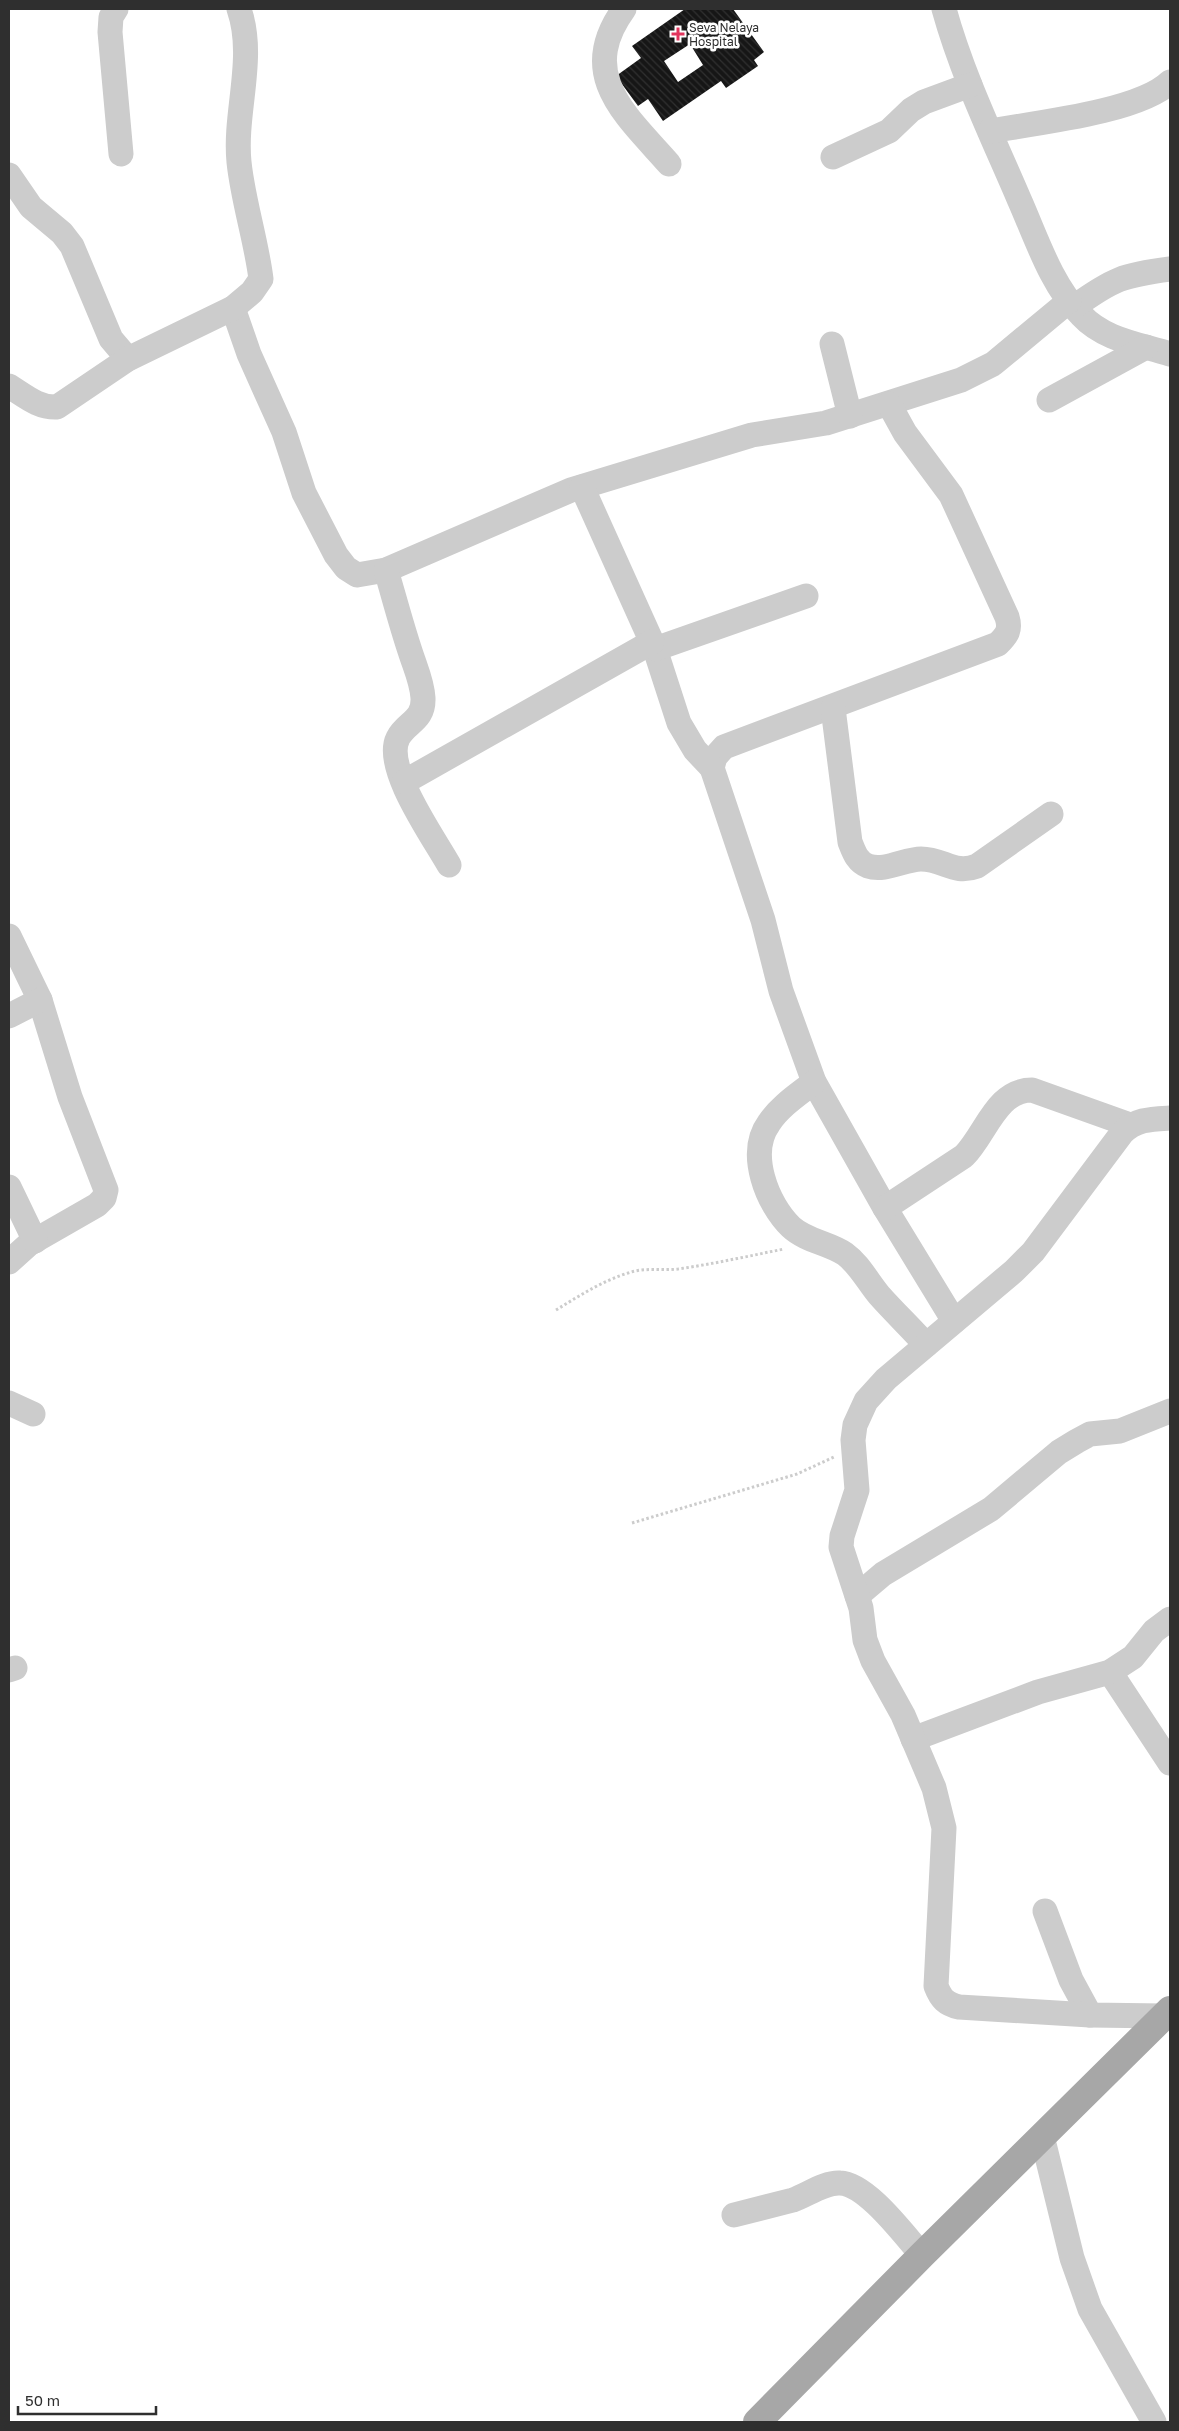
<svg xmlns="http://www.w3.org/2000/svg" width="1179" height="2431" viewBox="0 0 1179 2431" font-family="'Golos Text',sans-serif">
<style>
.building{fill:url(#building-back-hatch);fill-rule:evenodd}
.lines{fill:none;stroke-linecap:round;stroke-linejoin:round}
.path{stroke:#ccc;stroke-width:3;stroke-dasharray:2.5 2.5;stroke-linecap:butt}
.minor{stroke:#ccc;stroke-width:25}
.major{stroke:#a7a7a7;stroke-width:28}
.poi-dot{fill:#e2355d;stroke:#fff;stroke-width:2}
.labels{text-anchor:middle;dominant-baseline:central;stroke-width:5;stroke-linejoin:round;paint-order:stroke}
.poi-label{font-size:12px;fill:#2f2f2f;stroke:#fff;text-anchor:start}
</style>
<defs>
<pattern id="building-back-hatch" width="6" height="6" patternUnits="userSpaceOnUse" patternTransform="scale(1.25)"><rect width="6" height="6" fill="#161616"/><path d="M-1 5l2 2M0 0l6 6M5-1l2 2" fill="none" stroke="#303030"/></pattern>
</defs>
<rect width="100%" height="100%" fill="#fff"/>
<path class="building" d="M 685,9 L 733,9 L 764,52 L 754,60 L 758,66 L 726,88 L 721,81 L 663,121 L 648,99 L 638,106 L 616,76 L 641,58 L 632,46 ZM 690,44 L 703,65 L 678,82 L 664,61 Z"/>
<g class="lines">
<g class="path">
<path d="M 556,1310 C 579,1296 602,1281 628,1273 C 645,1267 661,1271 678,1269 C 713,1264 749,1256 784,1249"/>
<path d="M 632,1523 L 797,1474 L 834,1457"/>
</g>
<g class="minor">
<path d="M 116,9 L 111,17 L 110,32 L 121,154"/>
<path d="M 624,9 C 576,75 626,115 669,164"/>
<path d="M 944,9 C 962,74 992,136 1019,199 C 1036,237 1051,285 1081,315 C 1104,340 1139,344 1170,354"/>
<path d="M 990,131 C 1035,123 1139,112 1170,82"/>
<path d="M 833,157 L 889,131 L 911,110 L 924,102 L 970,85"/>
<path d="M 9,175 L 31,207 L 62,233 L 72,246 L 111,339 L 128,359"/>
<path d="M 1074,307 C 1113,279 1123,275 1170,269"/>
<path d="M 233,308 L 249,354 L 284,432 L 304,493 L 336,555 L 346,568 L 357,575 L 386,570 L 571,490 L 752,435 L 826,423 L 961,380 L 993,364 L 1069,301"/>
<path d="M 832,344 L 850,416"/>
<path d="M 9,386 C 24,395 38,408 57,407 L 128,359 L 233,308 L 252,292 L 261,279 C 256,239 243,201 239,162 C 234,112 256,58 239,9"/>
<path d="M 1049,400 L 1146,347"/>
<path d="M 889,404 L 905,433 L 951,495 L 1007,617 C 1011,630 1007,635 998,644 L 724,747 L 715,757 L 712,768 L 763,920 L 781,991 L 814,1082 L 885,1208 L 954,1321"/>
<path d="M 582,487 L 655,649 L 679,723 L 695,750 L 712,768"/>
<path d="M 386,570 C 394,597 401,624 410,651 C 415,667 422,681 423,698 C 424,721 406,722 398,738 C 383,767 434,838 449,865"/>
<path d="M 655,649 L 806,596"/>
<path d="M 833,708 L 850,842 C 854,852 857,862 868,866 C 885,872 905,859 921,859 C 944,859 954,875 977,866 L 1051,814"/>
<path d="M 404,782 L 652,642"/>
<path d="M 9,936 L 40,1000 L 70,1097 L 106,1190 L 104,1198 L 97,1205 L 29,1244 L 9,1262"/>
<path d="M 9,1016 L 40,1000"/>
<path d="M 814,1082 C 799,1094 780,1106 769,1123 C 747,1153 767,1204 791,1227 C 806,1241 829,1243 845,1254 C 859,1264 868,1282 879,1295 C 894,1312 911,1328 926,1345"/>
<path d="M 9,1187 L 35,1241"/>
<path d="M 885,1208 L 964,1156 C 986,1134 996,1090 1032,1090 L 1130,1125"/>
<path d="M 9,1403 L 33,1414"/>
<path d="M 857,1596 L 883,1574 L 991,1509 L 1059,1452 L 1077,1441 L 1090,1434 L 1120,1431 L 1170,1411"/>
<path d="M 9,1670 L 15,1668"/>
<path d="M 1110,1672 L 1170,1763"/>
<path d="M 913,1739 L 1038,1692 L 1110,1672 L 1133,1657 L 1154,1631 L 1170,1619"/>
<path d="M 1045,1911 L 1071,1980 L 1090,2015"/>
<path d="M 1164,2016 L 1090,2015 L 959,2007 C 946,2004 941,1999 936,1986 L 944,1828 L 934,1788 L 903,1715 L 873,1661 L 865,1640 L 861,1608 L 841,1547 L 842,1536 L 857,1490 L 853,1440 L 855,1425 L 866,1401 L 886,1379 L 1014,1271 L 1033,1252 L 1122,1133 C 1136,1119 1151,1119 1170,1118"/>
<path d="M 1042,2136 L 1072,2258 L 1090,2309 L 1154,2422"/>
<path d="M 734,2215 C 754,2210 774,2205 793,2200 C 807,2195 825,2182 840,2183 C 867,2184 904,2235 922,2255"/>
</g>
<path class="major" d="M 757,2422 L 922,2255 L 1170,2010"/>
</g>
<path class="poi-dot" d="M675.5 26.5h5v5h5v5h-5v5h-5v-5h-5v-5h5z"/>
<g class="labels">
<g class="poi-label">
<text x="689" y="27">Seva Nelaya<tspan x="689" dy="14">Hospital</tspan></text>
</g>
</g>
<rect width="1179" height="2431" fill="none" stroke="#2f2f2f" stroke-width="20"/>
<path d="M18 2406v8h138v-8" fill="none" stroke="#2f2f2f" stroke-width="2.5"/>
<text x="25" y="2406" font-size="15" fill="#2f2f2f" stroke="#ffffff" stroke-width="4" paint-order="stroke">50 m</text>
</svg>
